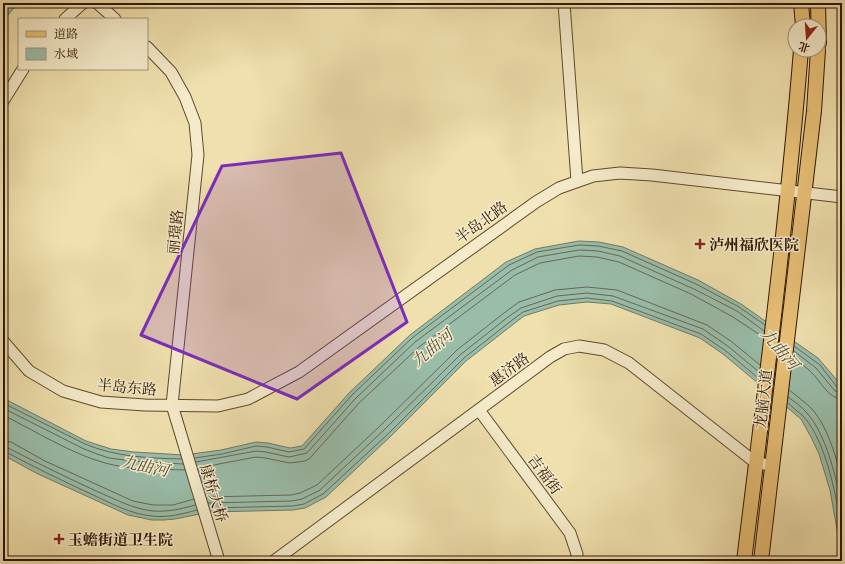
<svg xmlns="http://www.w3.org/2000/svg" width="845" height="564" viewBox="0 0 845 564" font-family="'EB Garamond','Noto Serif SC',serif">
<style>
.water{fill:#9abdaa;stroke:#6f7a67}
.lines{fill:none;stroke-linecap:round;stroke-linejoin:round}
.shore{stroke:#646956;stroke-width:1}
.minor-casing{stroke:#5f482e;stroke-width:13}
.major-casing{stroke:#2f1503;stroke-width:16}
.minor{stroke:#f5ebca;stroke-width:11}
.major{stroke:#e8c076;stroke-width:14}
.marked{fill:#7b2cbf;fill-opacity:0.2;stroke:#7b2cbf;stroke-width:3;stroke-linejoin:round}
.poi-dot{fill:#8f2418;stroke:#f5ebca;stroke-width:1.5}
.labels{text-anchor:middle;dominant-baseline:central;stroke-width:3;stroke-linejoin:round;paint-order:stroke}
.street-label{font-size:15px;fill:#2f1503;stroke:#f5ebca}
.poi-label{font-size:15px;font-weight:bold;fill:#2f1503;stroke:#f5ebca;text-anchor:start}
.water-label{font-size:16px;font-style:italic;fill:#54503d;stroke:#f5ebca}
</style>
<rect width="100%" height="100%" fill="#efe0ad"/>
<filter id="stains"><feTurbulence type="fractalNoise" baseFrequency=".005" numOctaves="4"/><feColorMatrix values="0 0 0 0 .2 0 0 0 0 .09 0 0 0 0 .02 0 0 0 .5 -.17"/></filter>
<radialGradient id="worn" r=".72"><stop offset=".6" stop-color="#630" stop-opacity="0"/><stop offset="1" stop-color="#630" stop-opacity=".3"/></radialGradient>
<g class="water">
<path d="M 3,3 L 18,3 L 3,21 Z"/>
<path d="M 579,241 L 599,242 L 623,247 L 698,280 L 741,304 L 818,358 L 842,386 L 842,561 L 840,561 L 837,529 L 830,490 L 819,454 L 811,437 L 801,419 L 723,354 L 700,338 L 611,304 L 587,302 L 559,305 L 524,316 L 466,361 L 391,436 L 326,497 L 305,508 L 293,510 L 210,512 L 175,519 L 164,520 L 152,520 L 128,515 L 38,474 L 3,455 L 3,398 L 86,441 L 111,449 L 134,452 L 184,455 L 221,450 L 256,442 L 268,443 L 290,448 L 302,446 L 349,393 L 410,335 L 506,262 L 535,249 Z"/>
</g>
<g class="lines">
<g class="shore">
<path d="M 794,346 L 820,365 L 837,387 L 842,388"/>
<path d="M 794,351 L 816,368 L 835,391 L 842,393"/>
<path d="M 793,358 C 799,362 806,367 811,372 C 821,381 827,398 842,399"/>
<path d="M 789,390 C 797,396 806,403 813,410 C 829,430 835,455 842,479"/>
<path d="M 788,397 C 795,402 802,407 807,413 C 827,436 836,478 842,507"/>
<path d="M 3,403 L 85,444 C 116,457 148,458 181,459"/>
<path d="M 788,403 C 793,408 799,412 804,417 C 827,443 838,502 842,536"/>
<path d="M 3,408 L 82,448 L 97,454 L 109,458 L 133,461 L 183,464"/>
<path d="M 3,415 C 35,431 72,454 105,463 C 130,470 159,469 185,470"/>
<path d="M 3,441 L 11,442 L 45,461 L 133,501 L 153,505 L 173,505 L 194,499"/>
<path d="M 3,447 L 8,448 C 37,463 66,477 96,491 C 115,499 133,509 153,511 C 168,512 181,509 195,505"/>
<path d="M 3,452 L 6,452 C 34,467 63,481 91,494 C 111,503 130,514 152,516 C 167,518 182,514 197,510"/>
<path d="M 195,458 L 222,454 L 256,446 L 267,447 L 289,452 L 304,449 L 352,395 L 412,338 L 509,265 L 537,252 L 579,245 L 598,246 L 622,251 L 696,284 L 739,307 L 765,325"/>
<path d="M 196,462 L 256,451 L 266,452 L 289,457 L 307,453 L 355,399 L 415,342 L 512,270 L 538,257 L 579,250 L 598,251 L 620,256 L 694,289 L 737,311 L 764,331"/>
<path d="M 198,468 L 256,457 L 265,458 L 290,463 L 305,461 L 310,458 L 359,403 L 419,347 L 515,275 L 540,263 L 579,256 L 597,257 L 619,262 L 691,294 L 733,317 L 763,337"/>
<path d="M 207,497 L 291,495 L 300,493 L 317,485 L 381,425 L 457,350 L 504,313 L 519,302 L 555,290 L 587,287 L 617,290 L 707,325 L 732,342 L 760,365"/>
<path d="M 208,503 L 292,501 L 302,499 L 320,490 L 385,429 L 460,355 L 508,317 L 521,308 L 557,296 L 587,293 L 613,296 L 703,329 L 729,347 L 759,372"/>
<path d="M 210,508 L 293,506 L 304,504 L 323,494 L 389,433 L 464,358 L 511,321 L 523,312 L 558,301 L 587,298 L 612,301 L 701,334 L 726,351 L 758,378"/>
</g>
<defs>
<g id="minor">
<path d="M 97,3 L 115,19"/>
<path d="M 564,3 L 577,181"/>
<path d="M 65,19 L 83,3"/>
<path d="M 147,47 L 171,72 L 185,97 L 195,123 L 198,155 L 172,405 L 219,561"/>
<path d="M 3,101 L 23,69"/>
<path d="M 3,341 L 29,371 L 63,391 L 101,402 L 145,405 L 218,406 L 248,399 L 299,372 L 536,202 L 559,188 L 593,176 L 620,173 L 652,175 L 842,197"/>
<path d="M 479,410 L 570,533 L 577,554 L 577,561"/>
<path d="M 274,561 L 550,357 L 564,349 L 579,346 L 604,350 L 629,363 L 756,463 L 773,465"/>
</g>
<g id="major">
<path d="M 801,3 L 803,26"/>
<path d="M 818,3 L 819,43"/>
<path d="M 744,561 C 765,391 787,221 801,50"/>
<path d="M 761,561 L 814,111 L 818,50"/>
</g>
</defs>
<use href="#minor" class="minor-casing"/>
<use href="#major" class="major-casing"/>
<use href="#minor" class="minor"/>
<use href="#major" class="major"/>
</g>
<path class="marked" d="M 341,153 L 407,322 L 297,399 L 141,335 L 222,166 Z"/>
<g class="poi-dot">
<path d="M698 238h4v4h4v4h-4v4h-4v-4h-4v-4h4z"/>
<path d="M57 533h4v4h4v4h-4v4h-4v-4h-4v-4h4z"/>
</g>
<g class="labels">
<g class="street-label">
<text transform="translate(481 222) rotate(-36)">半岛北路</text>
<text transform="translate(175 232) rotate(-84)">丽璟路</text>
<text transform="translate(509 369) rotate(-36)">惠济路</text>
<text transform="translate(127 387) rotate(5)">半岛东路</text>
<text transform="translate(763 399) rotate(-84)">龙脑大道</text>
<text transform="translate(545 474) rotate(54)">吉福街</text>
<text transform="translate(214 493) rotate(73)">康桥大桥</text>
</g>
<g class="poi-label">
<text x="709" y="244">泸州福欣医院</text>
<text x="68" y="539">玉蟾街道卫生院</text>
</g>
<g class="water-label">
<text transform="translate(432 348) rotate(-40)">九曲河</text>
<text transform="translate(780 349) rotate(50)">九曲河</text>
<text transform="translate(145 466) rotate(12)">九曲河</text>
</g>
</g>
<rect width="845" height="564" fill="none" stroke="#efe0ad" stroke-width="16"/>
<rect x="4" y="4" width="837" height="556" fill="none" stroke="#2f1503" stroke-width="2"/>
<rect x="8" y="8" width="829" height="548" fill="none" stroke="#2f1503"/>
<rect x="18" y="18" width="130" height="52" fill="#f5ebca" stroke="#a6957a"/>
<rect x="26" y="31" width="20" height="6" fill="#e8c076" stroke="#a6957a"/>
<text x="54" y="38" font-size="12" fill="#2f1503">道路</text>
<rect x="26" y="48" width="20" height="12" fill="#9abdaa" stroke="#a6957a"/>
<text x="54" y="58" font-size="12" fill="#2f1503">水域</text>
<g transform="translate(807 38) rotate(197)"><circle r="19" fill="#f5ebca" stroke="#a6957a"/>
<path d="M0-3L7 15L0 10L-7 15Z" fill="#8f2418"/>
<text y="-6" font-size="11" font-weight="bold" text-anchor="middle" fill="#2f1503">北</text>
</g>
<rect width="100%" height="100%" filter="url(#stains)"/>
<rect width="100%" height="100%" fill="url(#worn)"/>
</svg>
